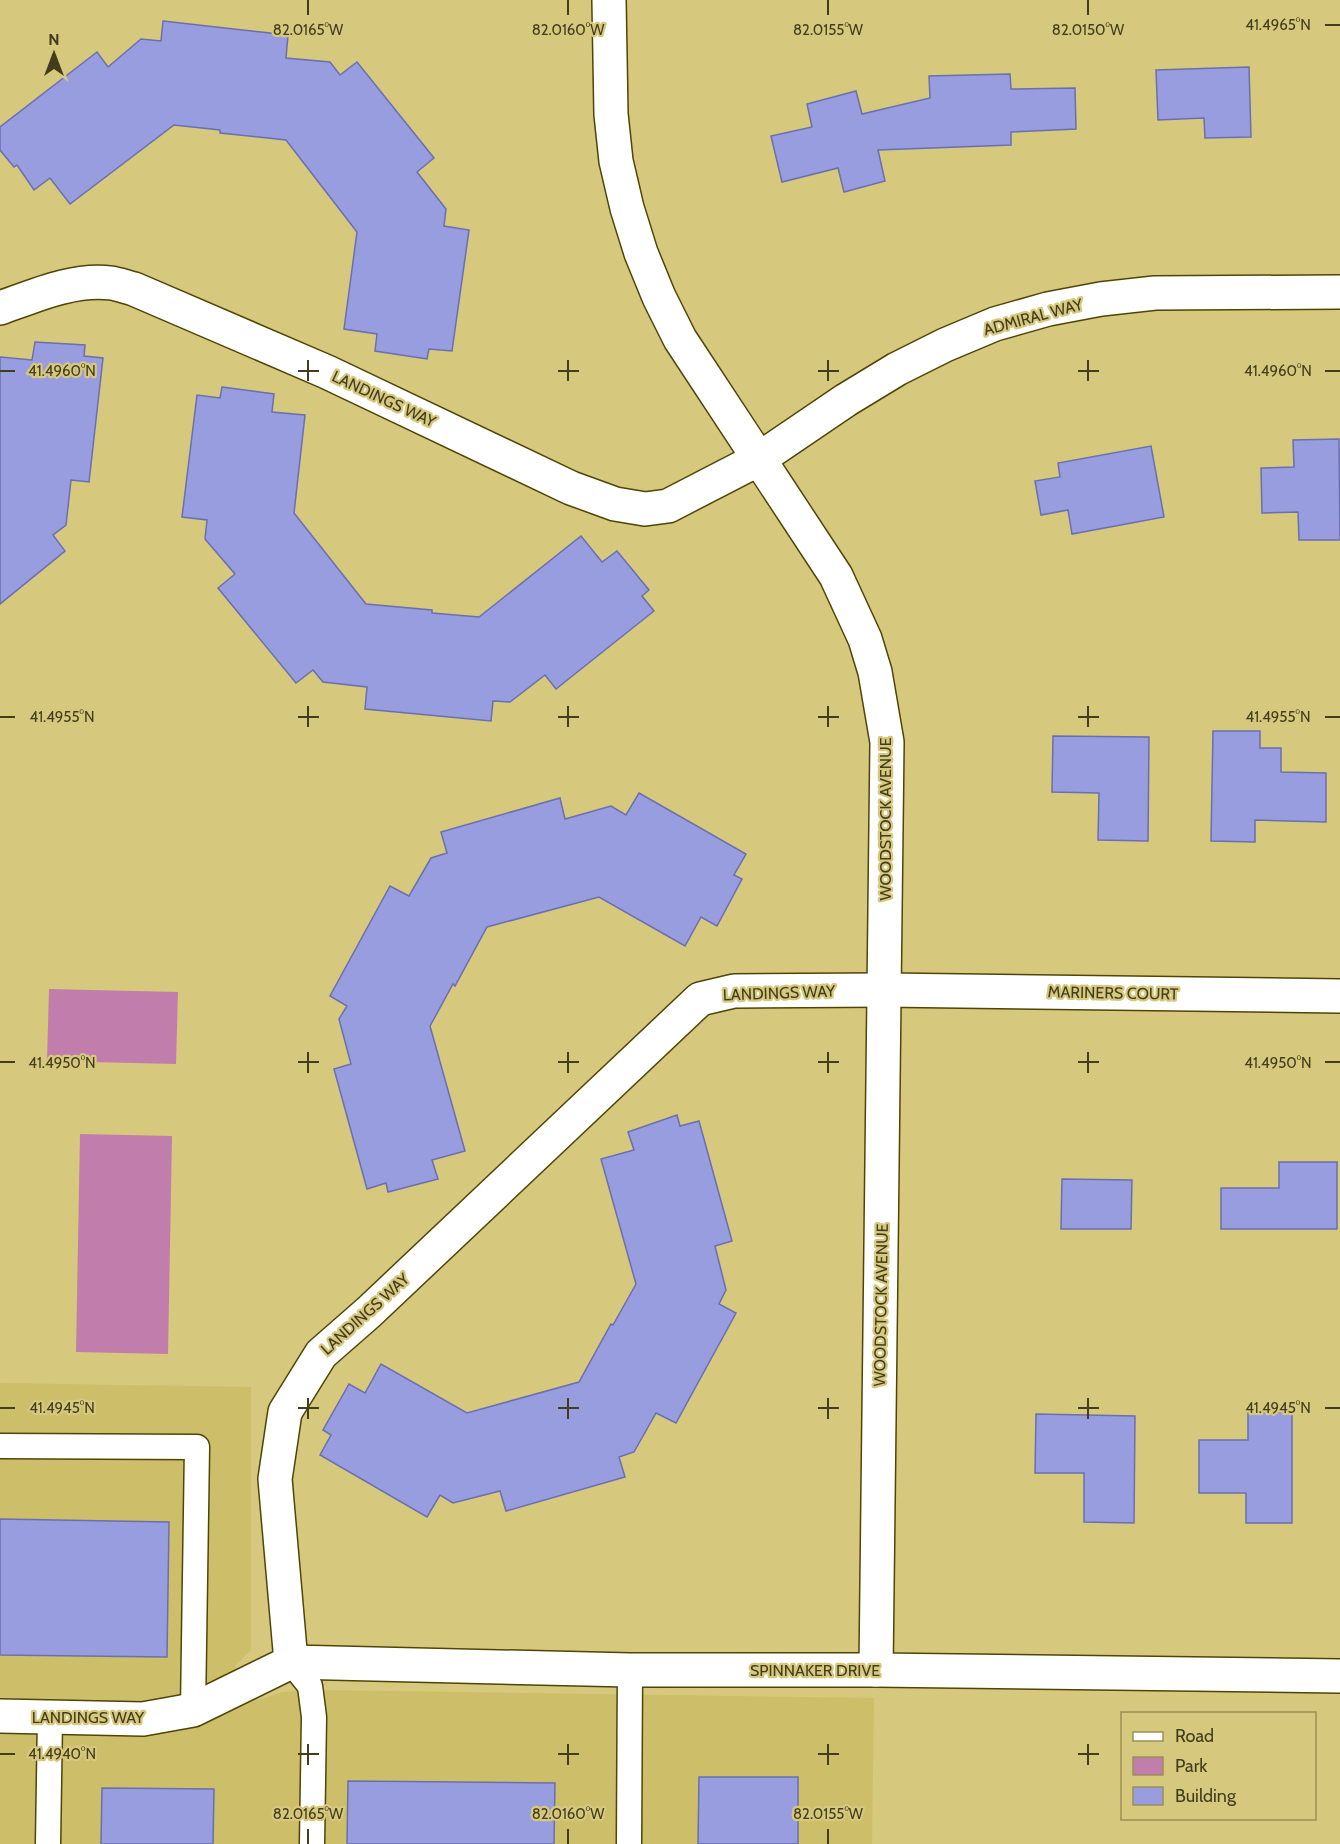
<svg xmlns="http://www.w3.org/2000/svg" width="1340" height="1844" viewBox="0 0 1340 1844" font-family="Cabin,sans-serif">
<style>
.built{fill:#cdbe6a}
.green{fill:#c17eac}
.building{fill:#979ddf;stroke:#6a6fae;stroke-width:1.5}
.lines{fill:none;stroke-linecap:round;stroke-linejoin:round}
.lane-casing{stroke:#4f4506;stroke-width:27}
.street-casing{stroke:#4f4506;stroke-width:36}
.lane{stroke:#fff;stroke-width:24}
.street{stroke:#fff;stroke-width:33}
.ticks{fill:none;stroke:#433d1e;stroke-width:2}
.labels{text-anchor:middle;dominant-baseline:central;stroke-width:4.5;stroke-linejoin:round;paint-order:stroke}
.street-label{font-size:16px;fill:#433d1e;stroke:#d6c87d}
.ticks-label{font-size:15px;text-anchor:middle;fill:#433d1e;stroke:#d6c87d;stroke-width:4.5;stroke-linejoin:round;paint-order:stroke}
</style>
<rect width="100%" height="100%" fill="#d6c87d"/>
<path class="built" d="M 0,1383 L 251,1387 L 251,1650 L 235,1666 L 257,1700 L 283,1692 L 313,1690 L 874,1698 L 872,1844 L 0,1844 Z"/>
<g class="green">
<path d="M 49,989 L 178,992 L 176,1064 L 47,1061 Z"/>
<path d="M 80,1134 L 172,1136 L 168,1354 L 76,1352 Z"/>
</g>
<g class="building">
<path d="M 163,21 L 288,35 L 286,58 L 330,62 L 340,75 L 357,62 L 434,158 L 417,172 L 446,209 L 444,226 L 469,230 L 452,351 L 429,349 L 427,359 L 375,351 L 377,334 L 344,329 L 357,232 L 286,140 L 220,133 L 220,130 L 174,125 L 70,204 L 50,178 L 34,190 L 17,165 L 14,167 L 0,150 L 0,127 L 97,52 L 108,67 L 141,39 L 161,41 Z"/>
<path d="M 1249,67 L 1251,137 L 1205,138 L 1204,118 L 1158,120 L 1156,70 Z"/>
<path d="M 1010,74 L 1011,89 L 1075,88 L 1076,129 L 1011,132 L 1011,145 L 878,150 L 885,181 L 844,192 L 838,168 L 782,182 L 771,136 L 812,127 L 807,104 L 856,91 L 862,114 L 930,98 L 929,76 Z"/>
<path d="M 35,342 L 85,345 L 84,356 L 103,358 L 89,482 L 71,480 L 66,525 L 53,535 L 65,551 L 0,604 L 0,357 L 32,360 Z"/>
<path d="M 222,387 L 274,394 L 272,412 L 305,415 L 294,513 L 366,604 L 432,610 L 432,613 L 479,617 L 581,536 L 602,562 L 617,551 L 649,590 L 642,596 L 654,611 L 556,689 L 545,675 L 510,702 L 493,701 L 491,721 L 365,709 L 367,687 L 323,682 L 313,670 L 296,683 L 218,588 L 235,574 L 205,539 L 207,520 L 182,517 L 197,395 L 220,398 Z"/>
<path d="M 1339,439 L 1340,540 L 1299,540 L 1298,512 L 1262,513 L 1261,468 L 1294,467 L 1293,440 Z"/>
<path d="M 1151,446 L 1164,517 L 1072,534 L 1068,510 L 1041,515 L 1035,481 L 1060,477 L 1058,463 Z"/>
<path d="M 1213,731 L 1260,731 L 1260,748 L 1281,748 L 1281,772 L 1326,773 L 1326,822 L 1255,820 L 1255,842 L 1211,841 Z"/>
<path d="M 1053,736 L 1149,737 L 1148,841 L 1098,840 L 1099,793 L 1052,792 Z"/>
<path d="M 639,793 L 746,854 L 734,875 L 742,879 L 717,926 L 701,917 L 685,946 L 599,897 L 487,927 L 455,986 L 453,984 L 430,1026 L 465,1151 L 432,1160 L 438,1179 L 388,1192 L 386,1183 L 367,1189 L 334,1069 L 351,1064 L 339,1019 L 347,1006 L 330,996 L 390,886 L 409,896 L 431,858 L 447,853 L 441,832 L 560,798 L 565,819 L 611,806 L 626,815 Z"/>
<path d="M 677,1115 L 680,1126 L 699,1121 L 732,1241 L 715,1246 L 726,1290 L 719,1304 L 736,1313 L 676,1423 L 656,1413 L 634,1452 L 619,1457 L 625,1477 L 506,1511 L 500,1491 L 453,1503 L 440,1495 L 427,1517 L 320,1455 L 331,1435 L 323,1430 L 349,1384 L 365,1393 L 381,1364 L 467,1413 L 579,1382 L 611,1324 L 613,1325 L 636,1284 L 601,1159 L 634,1150 L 628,1132 Z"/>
<path d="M 1279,1162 L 1337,1162 L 1337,1229 L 1221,1229 L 1221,1188 L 1279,1188 Z"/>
<path d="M 1062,1179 L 1132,1180 L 1131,1229 L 1061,1229 Z"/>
<path d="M 1248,1412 L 1292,1412 L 1292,1523 L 1246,1523 L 1246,1493 L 1199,1493 L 1199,1440 L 1248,1440 Z"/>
<path d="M 1036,1414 L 1135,1416 L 1134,1523 L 1084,1522 L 1084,1473 L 1035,1473 Z"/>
<path d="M 0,1519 L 169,1522 L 167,1657 L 0,1655 Z"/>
<path d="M 699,1777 L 798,1777 L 798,1844 L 698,1844 Z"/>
<path d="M 348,1781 L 555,1783 L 554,1844 L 347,1844 Z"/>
<path d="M 102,1788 L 214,1789 L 213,1844 L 101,1844 Z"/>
</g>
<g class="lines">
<defs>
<g id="lane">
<path d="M 0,1446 L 197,1447 L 193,1710"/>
<path d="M 291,1662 L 310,1686 L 314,1717 L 312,1844"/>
<path d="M 48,1844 L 50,1717"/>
<path d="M 629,1844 L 630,1670"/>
</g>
<g id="street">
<path d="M 609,0 L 611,114 L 616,161 L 627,208 L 641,253 L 659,297 L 680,339 L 836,576 L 865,639 L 875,672 L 887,742 L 876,1670"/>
<path d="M 0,308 C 34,296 74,278 111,283 C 118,284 126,287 134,289 L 327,372 L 571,488 L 615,504 L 645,509 L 668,506 L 759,459 L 846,400 L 897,369 L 945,345 L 995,324 L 1048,309 L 1101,299 L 1155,293 L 1340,292"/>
<path d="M 291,1662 L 630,1670 L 876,1670 L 1340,1676"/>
<path d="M 0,1716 L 143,1719 L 193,1710 L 291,1662 L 275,1479 L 285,1412 L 321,1354 L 369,1312 L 700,999 L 734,991 L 885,990 L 1340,996"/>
</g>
</defs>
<use href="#lane" class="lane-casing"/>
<use href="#street" class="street-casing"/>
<use href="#lane" class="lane"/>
<use href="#street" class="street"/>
</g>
<path class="ticks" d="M 308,0 L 308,15M 568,0 L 568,15M 828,0 L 828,15M 1088,0 L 1088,15M 1325,25 L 1340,25M 308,360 L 308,381M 568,360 L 568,381M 828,360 L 828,381M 1088,360 L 1088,381M 0,371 L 15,371M 298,371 L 319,371M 558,371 L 579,371M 818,371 L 839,371M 1078,371 L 1099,371M 1325,371 L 1340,371M 308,706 L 308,727M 568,706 L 568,727M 828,706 L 828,727M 1088,706 L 1088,727M 0,717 L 15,717M 298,717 L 319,717M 558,717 L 579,717M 818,717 L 839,717M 1078,717 L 1099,717M 1325,717 L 1340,717M 308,1052 L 308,1073M 568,1052 L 568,1073M 828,1052 L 828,1073M 1088,1052 L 1088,1073M 0,1062 L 15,1062M 298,1062 L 319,1062M 558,1062 L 579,1062M 818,1062 L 839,1062M 1078,1062 L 1099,1062M 1325,1062 L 1340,1062M 308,1398 L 308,1419M 568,1398 L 568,1419M 828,1398 L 828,1419M 1088,1398 L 1088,1419M 0,1408 L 15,1408M 298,1408 L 319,1408M 558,1408 L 579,1408M 818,1408 L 839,1408M 1078,1408 L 1099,1408M 1325,1408 L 1340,1408M 308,1744 L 308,1765M 568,1744 L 568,1765M 828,1744 L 828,1765M 1088,1744 L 1088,1765M 0,1754 L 15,1754M 298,1754 L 319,1754M 558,1754 L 579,1754M 818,1754 L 839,1754M 1078,1754 L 1099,1754M 308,1829 L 308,1844M 568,1829 L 568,1844M 828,1829 L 828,1844"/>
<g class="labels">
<g class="street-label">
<text transform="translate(1033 317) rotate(-15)">ADMIRAL WAY</text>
<text transform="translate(384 399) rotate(25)">LANDINGS WAY</text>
<text transform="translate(885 819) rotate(-90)">WOODSTOCK AVENUE</text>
<text transform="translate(779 993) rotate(-2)">LANDINGS WAY</text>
<text transform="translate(1113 993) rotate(1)">MARINERS COURT</text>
<text transform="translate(881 1305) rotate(-89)">WOODSTOCK AVENUE</text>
<text transform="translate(365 1314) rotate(-42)">LANDINGS WAY</text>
<text x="815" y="1670">SPINNAKER DRIVE</text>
<text x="88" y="1717">LANDINGS WAY</text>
</g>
</g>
<g class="ticks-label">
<text x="1278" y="30">41.4965°N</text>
<text x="308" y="35">82.0165°W</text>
<text x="568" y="35">82.0160°W</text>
<text x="828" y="35">82.0155°W</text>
<text x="1088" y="35">82.0150°W</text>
<text x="62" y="376">41.4960°N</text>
<text x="1278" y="376">41.4960°N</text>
<text x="62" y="722">41.4955°N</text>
<text x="1278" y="722">41.4955°N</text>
<text x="62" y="1068">41.4950°N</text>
<text x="1278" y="1068">41.4950°N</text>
<text x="62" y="1413">41.4945°N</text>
<text x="1278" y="1413">41.4945°N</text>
<text x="62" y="1759">41.4940°N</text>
<text x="308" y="1819">82.0165°W</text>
<text x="568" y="1819">82.0160°W</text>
<text x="828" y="1819">82.0155°W</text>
</g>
<rect x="1121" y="1712" width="195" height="108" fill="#d6c87d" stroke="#9b9057" stroke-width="1.5"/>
<rect x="1133" y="1732" width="30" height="9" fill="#ffffff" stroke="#9b9057" stroke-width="1.5"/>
<text x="1175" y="1742" font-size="18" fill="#433d1e">Road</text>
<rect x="1133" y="1757" width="30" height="18" fill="#c17eac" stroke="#9b9057" stroke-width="1.5"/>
<text x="1175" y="1772" font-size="18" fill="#433d1e">Park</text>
<rect x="1133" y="1787" width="30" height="18" fill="#979ddf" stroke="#9b9057" stroke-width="1.5"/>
<text x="1175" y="1802" font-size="18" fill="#433d1e">Building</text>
<g transform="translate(54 54)" stroke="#d6c87d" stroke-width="4.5" paint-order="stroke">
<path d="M0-4.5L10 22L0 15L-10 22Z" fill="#433d1e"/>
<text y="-9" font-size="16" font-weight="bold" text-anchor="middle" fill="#433d1e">N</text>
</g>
</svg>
